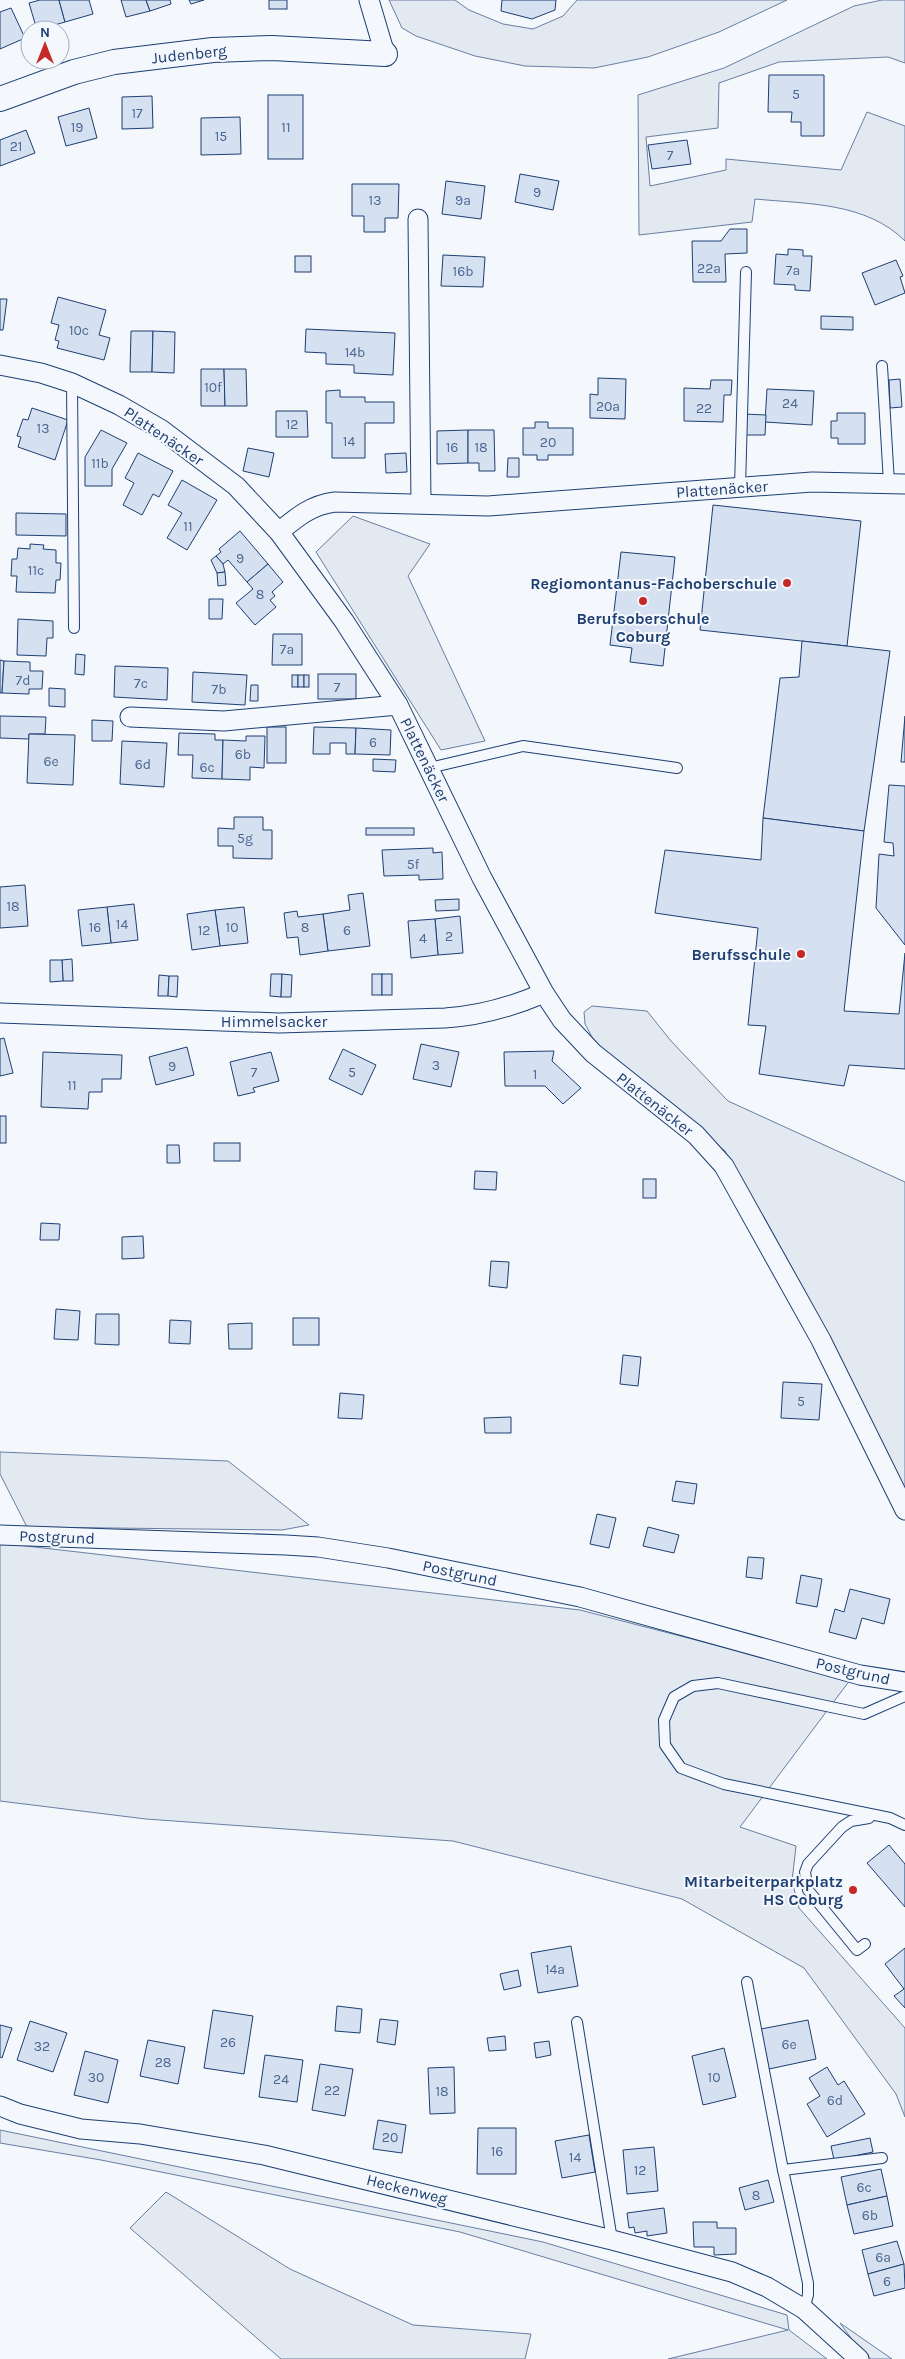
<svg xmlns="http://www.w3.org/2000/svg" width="905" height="2359" viewBox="0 0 905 2359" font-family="Karla,sans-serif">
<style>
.green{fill:#e3e9f0;stroke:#687fa3}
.building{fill:#d5e0f0;stroke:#1d3f73}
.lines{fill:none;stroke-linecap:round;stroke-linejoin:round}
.service-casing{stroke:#1d3f73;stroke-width:12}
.minor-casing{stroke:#1d3f73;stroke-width:21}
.tertiary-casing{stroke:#1d3f73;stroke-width:26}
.service{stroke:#f4f7fb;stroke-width:10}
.minor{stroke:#f4f7fb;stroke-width:19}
.tertiary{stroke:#f4f7fb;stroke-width:24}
.poi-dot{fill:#c62828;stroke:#f4f7fb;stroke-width:2}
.labels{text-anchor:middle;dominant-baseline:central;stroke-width:4;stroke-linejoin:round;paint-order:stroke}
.number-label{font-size:14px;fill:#4b6792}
.street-label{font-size:16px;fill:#1d3f73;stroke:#f4f7fb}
.poi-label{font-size:16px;font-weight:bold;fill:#1d3f73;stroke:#f4f7fb;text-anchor:end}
</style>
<rect width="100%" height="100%" fill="#f4f7fb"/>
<g class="green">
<path d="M 389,0 L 455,0 L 469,10 L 503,24 L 533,29 L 563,16 L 577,0 L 787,0 L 719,32 L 648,57 L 594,68 L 525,66 L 475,56 L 416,36 L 402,28 Z"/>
<path d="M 882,0 L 905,0 L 905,63 L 888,57 L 779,62 L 719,83 L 718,128 L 646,137 L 650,186 L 726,170 L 726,159 L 841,170 L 867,112 L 905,126 L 905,241 C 866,202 807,204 755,199 L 752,222 L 639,235 L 638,95 L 724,68 L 854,6 Z"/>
<path d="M 353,516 L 430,544 L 408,576 L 485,741 L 441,750 L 316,552 Z"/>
<path d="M 592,1006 L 647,1011 L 671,1041 L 728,1101 L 905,1182 L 905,1491 L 725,1151 L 600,1052 L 585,1024 L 584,1012 Z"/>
<path d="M 0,1452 L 228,1461 L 309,1525 L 282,1530 L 27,1527 L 0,1474 Z"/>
<path d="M 0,1543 L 580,1610 L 850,1680 L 740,1827 L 796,1846 L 792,1881 L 799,1908 L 905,2028 L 905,2117 L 896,2094 L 804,1968 L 682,1899 L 453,1841 L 146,1819 L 0,1801 Z"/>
<path d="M 0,2130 L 543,2242 L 787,2315 L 789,2330 L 827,2359 L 668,2359 L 788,2330 L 460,2232 L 101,2160 L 0,2143 Z"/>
<path d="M 166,2192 L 290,2269 L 413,2325 L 531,2334 L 525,2359 L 281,2359 L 130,2228 Z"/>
<path d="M 840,2323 L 892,2359 L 871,2359 L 859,2349 Z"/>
</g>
<g class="building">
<path d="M 40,0 L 59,0 L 65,22 L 37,30 L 29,3 Z"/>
<path d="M 59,0 L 89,0 L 93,14 L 65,22 Z"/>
<path d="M 121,0 L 146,0 L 150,11 L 126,17 Z"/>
<path d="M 146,0 L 170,0 L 171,4 L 150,11 Z"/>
<path d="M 189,0 L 204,0 L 191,4 Z"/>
<rect x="269" y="0" width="18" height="9"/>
<path d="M 502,0 L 556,0 L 555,10 L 532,19 L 501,11 Z"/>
<path d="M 11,8 L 25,38 L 0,49 L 0,12 Z"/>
<path d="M 769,75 L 824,75 L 824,136 L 801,136 L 801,122 L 791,122 L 792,112 L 768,112 Z"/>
<rect x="268" y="95" width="35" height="64"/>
<path d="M 152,96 L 153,128 L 122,129 L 122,97 Z"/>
<path d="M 89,108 L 97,138 L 66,146 L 58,117 Z"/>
<path d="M 240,117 L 241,154 L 201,155 L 201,118 Z"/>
<path d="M 26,130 L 35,153 L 0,166 L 0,140 Z"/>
<path d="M 687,140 L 691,164 L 652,169 L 648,145 Z"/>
<path d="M 520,174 L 559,181 L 553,210 L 515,202 Z"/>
<path d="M 446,181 L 485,186 L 481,219 L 442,214 Z"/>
<path d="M 352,184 L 399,184 L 398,218 L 385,218 L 385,232 L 364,232 L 364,216 L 352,216 Z"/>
<path d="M 730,229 L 747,229 L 747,253 L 725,254 L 726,282 L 693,282 L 692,241 L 721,241 Z"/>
<path d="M 788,249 L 803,250 L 803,256 L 812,256 L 810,291 L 795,290 L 795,285 L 774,284 L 776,254 L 788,255 Z"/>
<path d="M 443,255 L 485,257 L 483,287 L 441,286 Z"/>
<rect x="295" y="256" width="16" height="16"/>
<path d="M 896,260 L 903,276 L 900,277 L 905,293 L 875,305 L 862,273 Z"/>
<path d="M 58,297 L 106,310 L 99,335 L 110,338 L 104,360 L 57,348 L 59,341 L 55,340 L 59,325 L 51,323 Z"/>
<path d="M 0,299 L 7,299 L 3,330 L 0,330 Z"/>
<path d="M 821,316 L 853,317 L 853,330 L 821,329 Z"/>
<path d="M 306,329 L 395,333 L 393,375 L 354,373 L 354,365 L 326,364 L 326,353 L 305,352 Z"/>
<path d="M 131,331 L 153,331 L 152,372 L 130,372 Z"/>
<path d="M 153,331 L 175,332 L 174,373 L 152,372 Z"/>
<path d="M 201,369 L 224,369 L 225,406 L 201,406 Z"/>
<path d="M 224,369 L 246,369 L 247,406 L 225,406 Z"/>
<path d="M 598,378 L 626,379 L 625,419 L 590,418 L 590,394 L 598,395 Z"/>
<path d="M 900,379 L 902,407 L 890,408 L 889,380 Z"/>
<path d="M 711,380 L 732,380 L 731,395 L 724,395 L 723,422 L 684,421 L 684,388 L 710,389 Z"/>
<path d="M 767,389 L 814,391 L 812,425 L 765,422 Z"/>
<path d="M 340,390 L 340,397 L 365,397 L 365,402 L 394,402 L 394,423 L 365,423 L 365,458 L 332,458 L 332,423 L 326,423 L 326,391 Z"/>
<path d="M 32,408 L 68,420 L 55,460 L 18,447 L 21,437 L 17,436 L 23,419 L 28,420 Z"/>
<path d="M 276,411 L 307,411 L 308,437 L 276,437 Z"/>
<path d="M 837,413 L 865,413 L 865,444 L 838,444 L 838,438 L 831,438 L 831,421 L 837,421 Z"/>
<path d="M 744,414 L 766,415 L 765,435 L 744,435 Z"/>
<path d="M 535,422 L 548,422 L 548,428 L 573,428 L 573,455 L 548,455 L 548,460 L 537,460 L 537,455 L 523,455 L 523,428 L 535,428 Z"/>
<path d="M 101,430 L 127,443 L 112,469 L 112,486 L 85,486 L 85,457 Z"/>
<path d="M 468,430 L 468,463 L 437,464 L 437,431 Z"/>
<path d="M 468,430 L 494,430 L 495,471 L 479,471 L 479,463 L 468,463 Z"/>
<path d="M 248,448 L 274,453 L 269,477 L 243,471 Z"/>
<path d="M 138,453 L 173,471 L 159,497 L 153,494 L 142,515 L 123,505 L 134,483 L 125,478 Z"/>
<path d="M 406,453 L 407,472 L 386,473 L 385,454 Z"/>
<path d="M 508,458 L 519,458 L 519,477 L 507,477 Z"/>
<path d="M 182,480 L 217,500 L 187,550 L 167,538 L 182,513 L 168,505 Z"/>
<path d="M 713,505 L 861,521 L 847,646 L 700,630 Z"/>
<path d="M 16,513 L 66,514 L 66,536 L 16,535 Z"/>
<path d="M 240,531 L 268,564 L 247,582 L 228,560 L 223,564 L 216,556 L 221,552 L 219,549 Z"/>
<path d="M 30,544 L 44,545 L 43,549 L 56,550 L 56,563 L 61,563 L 60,580 L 56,580 L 55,593 L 16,592 L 17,576 L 11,576 L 12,559 L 17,559 L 18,548 L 30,549 Z"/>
<path d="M 621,552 L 675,557 L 663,666 L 630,662 L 632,648 L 610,645 Z"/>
<path d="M 216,556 L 223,564 L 225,572 L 217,573 L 211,560 Z"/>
<path d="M 268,564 L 283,582 L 272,592 L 275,596 L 270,600 L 276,607 L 255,625 L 236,603 L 253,589 L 247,582 Z"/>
<path d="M 225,572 L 226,585 L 218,586 L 217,573 Z"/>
<path d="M 209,599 L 223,599 L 222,619 L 209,619 Z"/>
<path d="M 18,619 L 53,621 L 53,638 L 47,638 L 46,656 L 17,655 Z"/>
<path d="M 273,634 L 302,634 L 302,665 L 272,665 Z"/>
<path d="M 802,641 L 890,651 L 864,831 L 763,818 L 780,678 L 799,677 Z"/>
<path d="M 76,654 L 85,655 L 84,675 L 75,674 Z"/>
<path d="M 0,660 L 4,661 L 2,693 L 0,693 Z"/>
<path d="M 4,661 L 30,662 L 30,671 L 43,671 L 42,689 L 29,689 L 29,694 L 2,693 Z"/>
<path d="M 115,666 L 168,668 L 167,700 L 114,697 Z"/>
<path d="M 193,672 L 247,675 L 245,705 L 192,702 Z"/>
<rect x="318" y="674" width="38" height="25"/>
<rect x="292" y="675" width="6" height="12"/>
<rect x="298" y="675" width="6" height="12"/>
<rect x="304" y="675" width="5" height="12"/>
<path d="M 251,685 L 258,685 L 258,701 L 250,701 Z"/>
<path d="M 49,688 L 65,689 L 65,707 L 49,706 Z"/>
<path d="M 0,716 L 46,717 L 45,734 L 29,734 L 29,739 L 0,738 Z"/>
<path d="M 905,716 L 905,762 L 901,762 Z"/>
<path d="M 92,720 L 113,721 L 112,741 L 92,741 Z"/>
<rect x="267" y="727" width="19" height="36"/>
<path d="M 314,727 L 356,728 L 355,754 L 346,754 L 346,743 L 330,743 L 330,754 L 313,754 Z"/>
<path d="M 356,728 L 391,730 L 390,755 L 355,754 Z"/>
<path d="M 179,733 L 215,734 L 215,740 L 223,740 L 222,779 L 192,778 L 193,755 L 178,755 Z"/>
<path d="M 29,734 L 75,735 L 73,785 L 27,783 Z"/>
<path d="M 246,736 L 265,736 L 264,768 L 250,767 L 250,780 L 222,779 L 223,740 L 246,741 Z"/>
<path d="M 122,741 L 167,743 L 164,787 L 120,784 Z"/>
<path d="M 373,759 L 396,760 L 395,772 L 373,771 Z"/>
<path d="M 889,785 L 905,786 L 905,945 L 876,908 L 879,854 L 894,856 L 893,843 L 884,842 Z"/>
<path d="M 234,817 L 263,817 L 263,830 L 272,830 L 272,859 L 233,858 L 233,846 L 218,846 L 218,828 L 234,829 Z"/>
<path d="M 763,818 L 864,831 L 844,1011 L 899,1014 L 905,953 L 905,1069 L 849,1065 L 844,1086 L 759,1074 L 766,1026 L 748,1025 L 758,928 L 655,913 L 665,850 L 761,860 Z"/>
<rect x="366" y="828" width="48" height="7"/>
<path d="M 433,848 L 433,853 L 442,852 L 443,879 L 419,880 L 419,875 L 384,876 L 382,850 Z"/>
<path d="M 25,885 L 28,926 L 0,928 L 0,887 Z"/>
<path d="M 363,893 L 370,946 L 328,951 L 323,914 L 350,910 L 348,895 Z"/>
<path d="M 459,899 L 459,910 L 436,911 L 435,900 Z"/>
<path d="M 134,904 L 138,940 L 111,943 L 107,907 Z"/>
<path d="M 107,907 L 111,943 L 82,946 L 78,910 Z"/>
<path d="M 244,907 L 248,943 L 220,946 L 215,910 Z"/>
<path d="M 215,910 L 220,946 L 192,950 L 187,914 Z"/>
<path d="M 297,911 L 298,917 L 323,914 L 328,951 L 300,955 L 298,937 L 287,938 L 284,913 Z"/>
<path d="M 460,916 L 463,953 L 438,955 L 435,919 Z"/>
<path d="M 435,919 L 438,955 L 411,958 L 408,921 Z"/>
<path d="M 72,959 L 73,981 L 63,981 L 62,960 Z"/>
<path d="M 50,960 L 62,960 L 63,981 L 50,982 Z"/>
<path d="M 271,974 L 282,974 L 281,997 L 270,996 Z"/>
<path d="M 282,974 L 292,975 L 291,997 L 281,997 Z"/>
<rect x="372" y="974" width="10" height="21"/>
<rect x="382" y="974" width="10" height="21"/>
<path d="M 159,975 L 169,976 L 168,996 L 158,996 Z"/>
<path d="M 169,976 L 178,976 L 177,997 L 168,996 Z"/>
<path d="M 4,1038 L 13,1073 L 0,1076 L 0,1039 Z"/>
<path d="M 421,1044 L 459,1052 L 451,1087 L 413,1079 Z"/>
<path d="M 187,1047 L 194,1075 L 156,1085 L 149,1057 Z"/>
<path d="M 343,1049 L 376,1065 L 362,1095 L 329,1079 Z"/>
<path d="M 554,1051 L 552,1061 L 581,1088 L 563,1104 L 545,1086 L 505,1086 L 504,1052 Z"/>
<path d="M 43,1052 L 122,1055 L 121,1079 L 102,1079 L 102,1092 L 89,1092 L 88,1109 L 41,1107 Z"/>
<path d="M 271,1052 L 279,1081 L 253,1088 L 255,1092 L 238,1096 L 230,1062 Z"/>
<rect x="0" y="1116" width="6" height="27"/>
<rect x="214" y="1143" width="26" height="18"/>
<path d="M 167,1145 L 179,1145 L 180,1163 L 167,1163 Z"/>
<path d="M 475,1171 L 497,1172 L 496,1190 L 474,1189 Z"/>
<rect x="643" y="1179" width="13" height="19"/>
<path d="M 41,1223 L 60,1224 L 59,1240 L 40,1240 Z"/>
<path d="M 143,1236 L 144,1258 L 122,1259 L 122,1237 Z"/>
<path d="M 491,1261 L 509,1262 L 507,1288 L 489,1286 Z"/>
<path d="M 56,1309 L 80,1311 L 78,1340 L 54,1339 Z"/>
<path d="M 96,1314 L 119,1314 L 119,1345 L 95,1344 Z"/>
<rect x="293" y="1318" width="26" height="27"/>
<path d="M 170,1320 L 191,1321 L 190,1344 L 169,1343 Z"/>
<path d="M 252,1323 L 252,1349 L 229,1349 L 228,1324 Z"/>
<path d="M 623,1355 L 641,1357 L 638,1386 L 620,1384 Z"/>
<path d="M 783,1382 L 822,1384 L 819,1420 L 781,1418 Z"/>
<path d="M 340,1393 L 364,1395 L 362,1419 L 338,1418 Z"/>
<path d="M 511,1417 L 511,1433 L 485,1433 L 484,1418 Z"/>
<path d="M 676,1481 L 697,1484 L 694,1504 L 672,1501 Z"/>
<path d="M 597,1514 L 616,1518 L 609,1548 L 590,1544 Z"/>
<path d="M 648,1527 L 679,1535 L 674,1553 L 643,1546 Z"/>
<path d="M 748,1557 L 764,1558 L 762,1579 L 746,1577 Z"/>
<path d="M 801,1575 L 822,1579 L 817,1607 L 796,1603 Z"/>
<path d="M 850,1589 L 890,1599 L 884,1624 L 862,1618 L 856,1639 L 829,1632 L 835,1609 L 844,1612 Z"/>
<path d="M 889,1845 L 905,1864 L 905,1907 L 867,1863 Z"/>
<path d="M 571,1946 L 578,1986 L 538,1993 L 531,1953 Z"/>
<path d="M 905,1948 L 905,2008 L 894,1996 L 904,1989 L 885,1964 Z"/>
<path d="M 518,1970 L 521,1986 L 504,1990 L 500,1974 Z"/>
<path d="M 337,2006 L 362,2009 L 360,2033 L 335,2031 Z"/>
<path d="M 213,2010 L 253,2016 L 244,2074 L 204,2068 Z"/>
<path d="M 380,2019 L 398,2021 L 395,2045 L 377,2042 Z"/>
<path d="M 808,2020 L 816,2059 L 769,2069 L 761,2029 Z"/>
<path d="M 30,2021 L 67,2033 L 53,2072 L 17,2060 Z"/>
<path d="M 0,2025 L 12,2028 L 2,2058 L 0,2057 Z"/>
<path d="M 505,2036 L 506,2050 L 489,2051 L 487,2038 Z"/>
<path d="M 148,2040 L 185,2047 L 178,2084 L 140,2076 Z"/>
<path d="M 549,2041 L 551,2055 L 536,2058 L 534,2043 Z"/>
<path d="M 724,2048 L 736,2097 L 703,2105 L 692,2056 Z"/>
<path d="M 85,2051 L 118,2060 L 108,2103 L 74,2095 Z"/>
<path d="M 265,2055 L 303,2060 L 297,2102 L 259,2097 Z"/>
<path d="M 320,2064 L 353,2069 L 345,2116 L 312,2110 Z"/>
<path d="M 454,2067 L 455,2113 L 430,2114 L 428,2068 Z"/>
<path d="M 827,2067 L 838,2085 L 844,2081 L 865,2114 L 827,2137 L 807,2104 L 820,2096 L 809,2078 Z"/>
<path d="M 378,2120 L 406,2125 L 402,2153 L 373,2149 Z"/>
<path d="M 478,2128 L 516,2128 L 516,2174 L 477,2174 Z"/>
<path d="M 589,2135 L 595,2172 L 562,2178 L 555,2141 Z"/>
<path d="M 870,2138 L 873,2152 L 834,2160 L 831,2146 Z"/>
<path d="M 654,2147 L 658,2191 L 627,2194 L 623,2150 Z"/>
<path d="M 881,2169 L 887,2196 L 847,2205 L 841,2177 Z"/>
<path d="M 768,2180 L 774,2202 L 745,2210 L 739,2188 Z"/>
<path d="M 887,2196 L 893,2226 L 854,2234 L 847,2205 Z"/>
<path d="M 664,2208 L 667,2233 L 647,2236 L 647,2231 L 635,2233 L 634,2227 L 629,2228 L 627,2213 Z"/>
<path d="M 693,2222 L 717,2222 L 717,2228 L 736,2228 L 736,2254 L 714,2255 L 714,2247 L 694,2247 Z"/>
<path d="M 897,2241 L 904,2264 L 868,2274 L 862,2250 Z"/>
<path d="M 904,2264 L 905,2288 L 874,2296 L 868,2274 Z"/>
</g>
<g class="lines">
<defs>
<g id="service">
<path d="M 882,366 L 889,483"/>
<path d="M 72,383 L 74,628"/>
<path d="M 740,487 L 746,272"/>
<path d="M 429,768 L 523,746 L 677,768"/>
<path d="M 905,1696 L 864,1714 L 718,1683 L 693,1686 L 674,1697 L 664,1720 L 665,1745 L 681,1768 L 724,1784 L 890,1818 L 905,1825"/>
<path d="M 865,1944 L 857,1950 L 808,1890 L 805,1872 L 808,1864 L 842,1827 L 851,1821 L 869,1818"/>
<path d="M 747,1982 L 783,2170 L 808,2283 L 808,2295 L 804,2309"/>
<path d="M 577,2022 L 612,2240"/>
<path d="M 783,2170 L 882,2158"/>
</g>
<g id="minor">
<path d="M 369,0 L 385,54"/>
<path d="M 418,219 L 421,503"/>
<path d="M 0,365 L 41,373 L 72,383 L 119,405 L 162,430 L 236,486 L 279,532 L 344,621 L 398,705 L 482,878 L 544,993 L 562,1020 L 593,1053 L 696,1135 L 724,1166 L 821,1340 L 905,1510"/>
<path d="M 279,532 C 297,517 311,505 335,502 L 488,506 L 812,482 L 905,484"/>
<path d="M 130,717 L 224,721 L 398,705"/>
<path d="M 0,1013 L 279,1023 L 445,1018 C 480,1016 511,1007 544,993"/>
<path d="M 0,1535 L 286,1545 L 318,1547 L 388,1558 L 580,1597 L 860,1675 L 905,1682"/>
<path d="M 0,2106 L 20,2114 L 81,2129 L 140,2134 L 264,2155 L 612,2240 L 732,2272 L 767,2287 L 804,2309 L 859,2359"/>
</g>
<path id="tertiary" d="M 0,99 L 74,72 L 114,62 L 213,50 L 272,48 L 385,54"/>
</defs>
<use href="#service" class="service-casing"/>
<use href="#minor" class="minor-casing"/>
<use href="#tertiary" class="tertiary-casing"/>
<use href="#service" class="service"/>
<use href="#minor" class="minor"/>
<use href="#tertiary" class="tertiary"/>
</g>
<g class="poi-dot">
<circle cx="787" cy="583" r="5"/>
<circle cx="643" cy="601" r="5"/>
<circle cx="801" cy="954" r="5"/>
<circle cx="853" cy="1890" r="5"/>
</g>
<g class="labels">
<g class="number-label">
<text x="796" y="94">5</text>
<text x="137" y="113">17</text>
<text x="77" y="127">19</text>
<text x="286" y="127">11</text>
<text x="221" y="136">15</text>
<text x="16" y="146">21</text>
<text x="670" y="155">7</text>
<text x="537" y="192">9</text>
<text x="375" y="200">13</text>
<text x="463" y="200">9a</text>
<text x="709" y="268">22a</text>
<text x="793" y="270">7a</text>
<text x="463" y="271">16b</text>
<text x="79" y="330">10c</text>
<text x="355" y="352">14b</text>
<text x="213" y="387">10f</text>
<text x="790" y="403">24</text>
<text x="608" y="406">20a</text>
<text x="704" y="408">22</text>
<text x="292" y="424">12</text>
<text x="43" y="428">13</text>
<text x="349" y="441">14</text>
<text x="548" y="442">20</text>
<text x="452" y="447">16</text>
<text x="481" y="447">18</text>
<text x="100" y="463">11b</text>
<text x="188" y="526">11</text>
<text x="240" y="558">9</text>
<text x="36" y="570">11c</text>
<text x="260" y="594">8</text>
<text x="287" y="649">7a</text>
<text x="23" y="680">7d</text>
<text x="141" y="683">7c</text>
<text x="337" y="687">7</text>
<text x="219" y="689">7b</text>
<text x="373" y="742">6</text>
<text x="243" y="754">6b</text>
<text x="51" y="761">6e</text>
<text x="143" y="764">6d</text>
<text x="207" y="767">6c</text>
<text x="245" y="838">5g</text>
<text x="413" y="864">5f</text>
<text x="13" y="906">18</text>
<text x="122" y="924">14</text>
<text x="95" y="927">16</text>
<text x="232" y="927">10</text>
<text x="305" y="927">8</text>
<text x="204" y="930">12</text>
<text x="347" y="930">6</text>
<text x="449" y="936">2</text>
<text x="423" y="938">4</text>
<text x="436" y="1065">3</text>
<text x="172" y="1066">9</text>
<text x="254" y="1072">7</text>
<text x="352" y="1072">5</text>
<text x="535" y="1074">1</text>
<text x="72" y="1085">11</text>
<text x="801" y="1401">5</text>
<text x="555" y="1969">14a</text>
<text x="228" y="2042">26</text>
<text x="789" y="2044">6e</text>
<text x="42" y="2046">32</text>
<text x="163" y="2062">28</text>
<text x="96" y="2077">30</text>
<text x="714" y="2077">10</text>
<text x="281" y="2079">24</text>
<text x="332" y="2090">22</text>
<text x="442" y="2091">18</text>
<text x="835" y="2100">6d</text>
<text x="390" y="2137">20</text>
<text x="497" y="2151">16</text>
<text x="575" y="2157">14</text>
<text x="640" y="2170">12</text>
<text x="864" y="2187">6c</text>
<text x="756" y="2195">8</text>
<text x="870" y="2215">6b</text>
<text x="883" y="2257">6a</text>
<text x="887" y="2281">6</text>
</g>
<g class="street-label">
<text transform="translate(189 54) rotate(-6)">Judenberg</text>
<text transform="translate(164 436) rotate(34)">Plattenäcker</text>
<text transform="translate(722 489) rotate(-4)">Plattenäcker</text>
<text transform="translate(425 760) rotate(64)">Plattenäcker</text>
<text x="274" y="1021">Himmelsacker</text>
<text transform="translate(655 1104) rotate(38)">Plattenäcker</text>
<text transform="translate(57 1537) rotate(2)">Postgrund</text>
<text transform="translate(460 1573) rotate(12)">Postgrund</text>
<text transform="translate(853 1671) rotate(13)">Postgrund</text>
<text transform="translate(407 2189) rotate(14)">Heckenweg</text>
</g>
<g class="poi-label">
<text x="777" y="583">Regiomontanus-Fachoberschule</text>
<text x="643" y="618" text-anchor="middle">Berufsoberschule<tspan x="643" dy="18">Coburg</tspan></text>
<text x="791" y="954">Berufsschule</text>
<text x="843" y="1881">Mitarbeiterparkplatz<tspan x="843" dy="18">HS Coburg</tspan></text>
</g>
</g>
<g transform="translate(45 45)"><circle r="24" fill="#f4f7fb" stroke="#9eadc5"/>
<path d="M0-4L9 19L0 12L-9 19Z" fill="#c62828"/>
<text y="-8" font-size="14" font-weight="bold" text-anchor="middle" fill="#1d3f73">N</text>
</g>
</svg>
